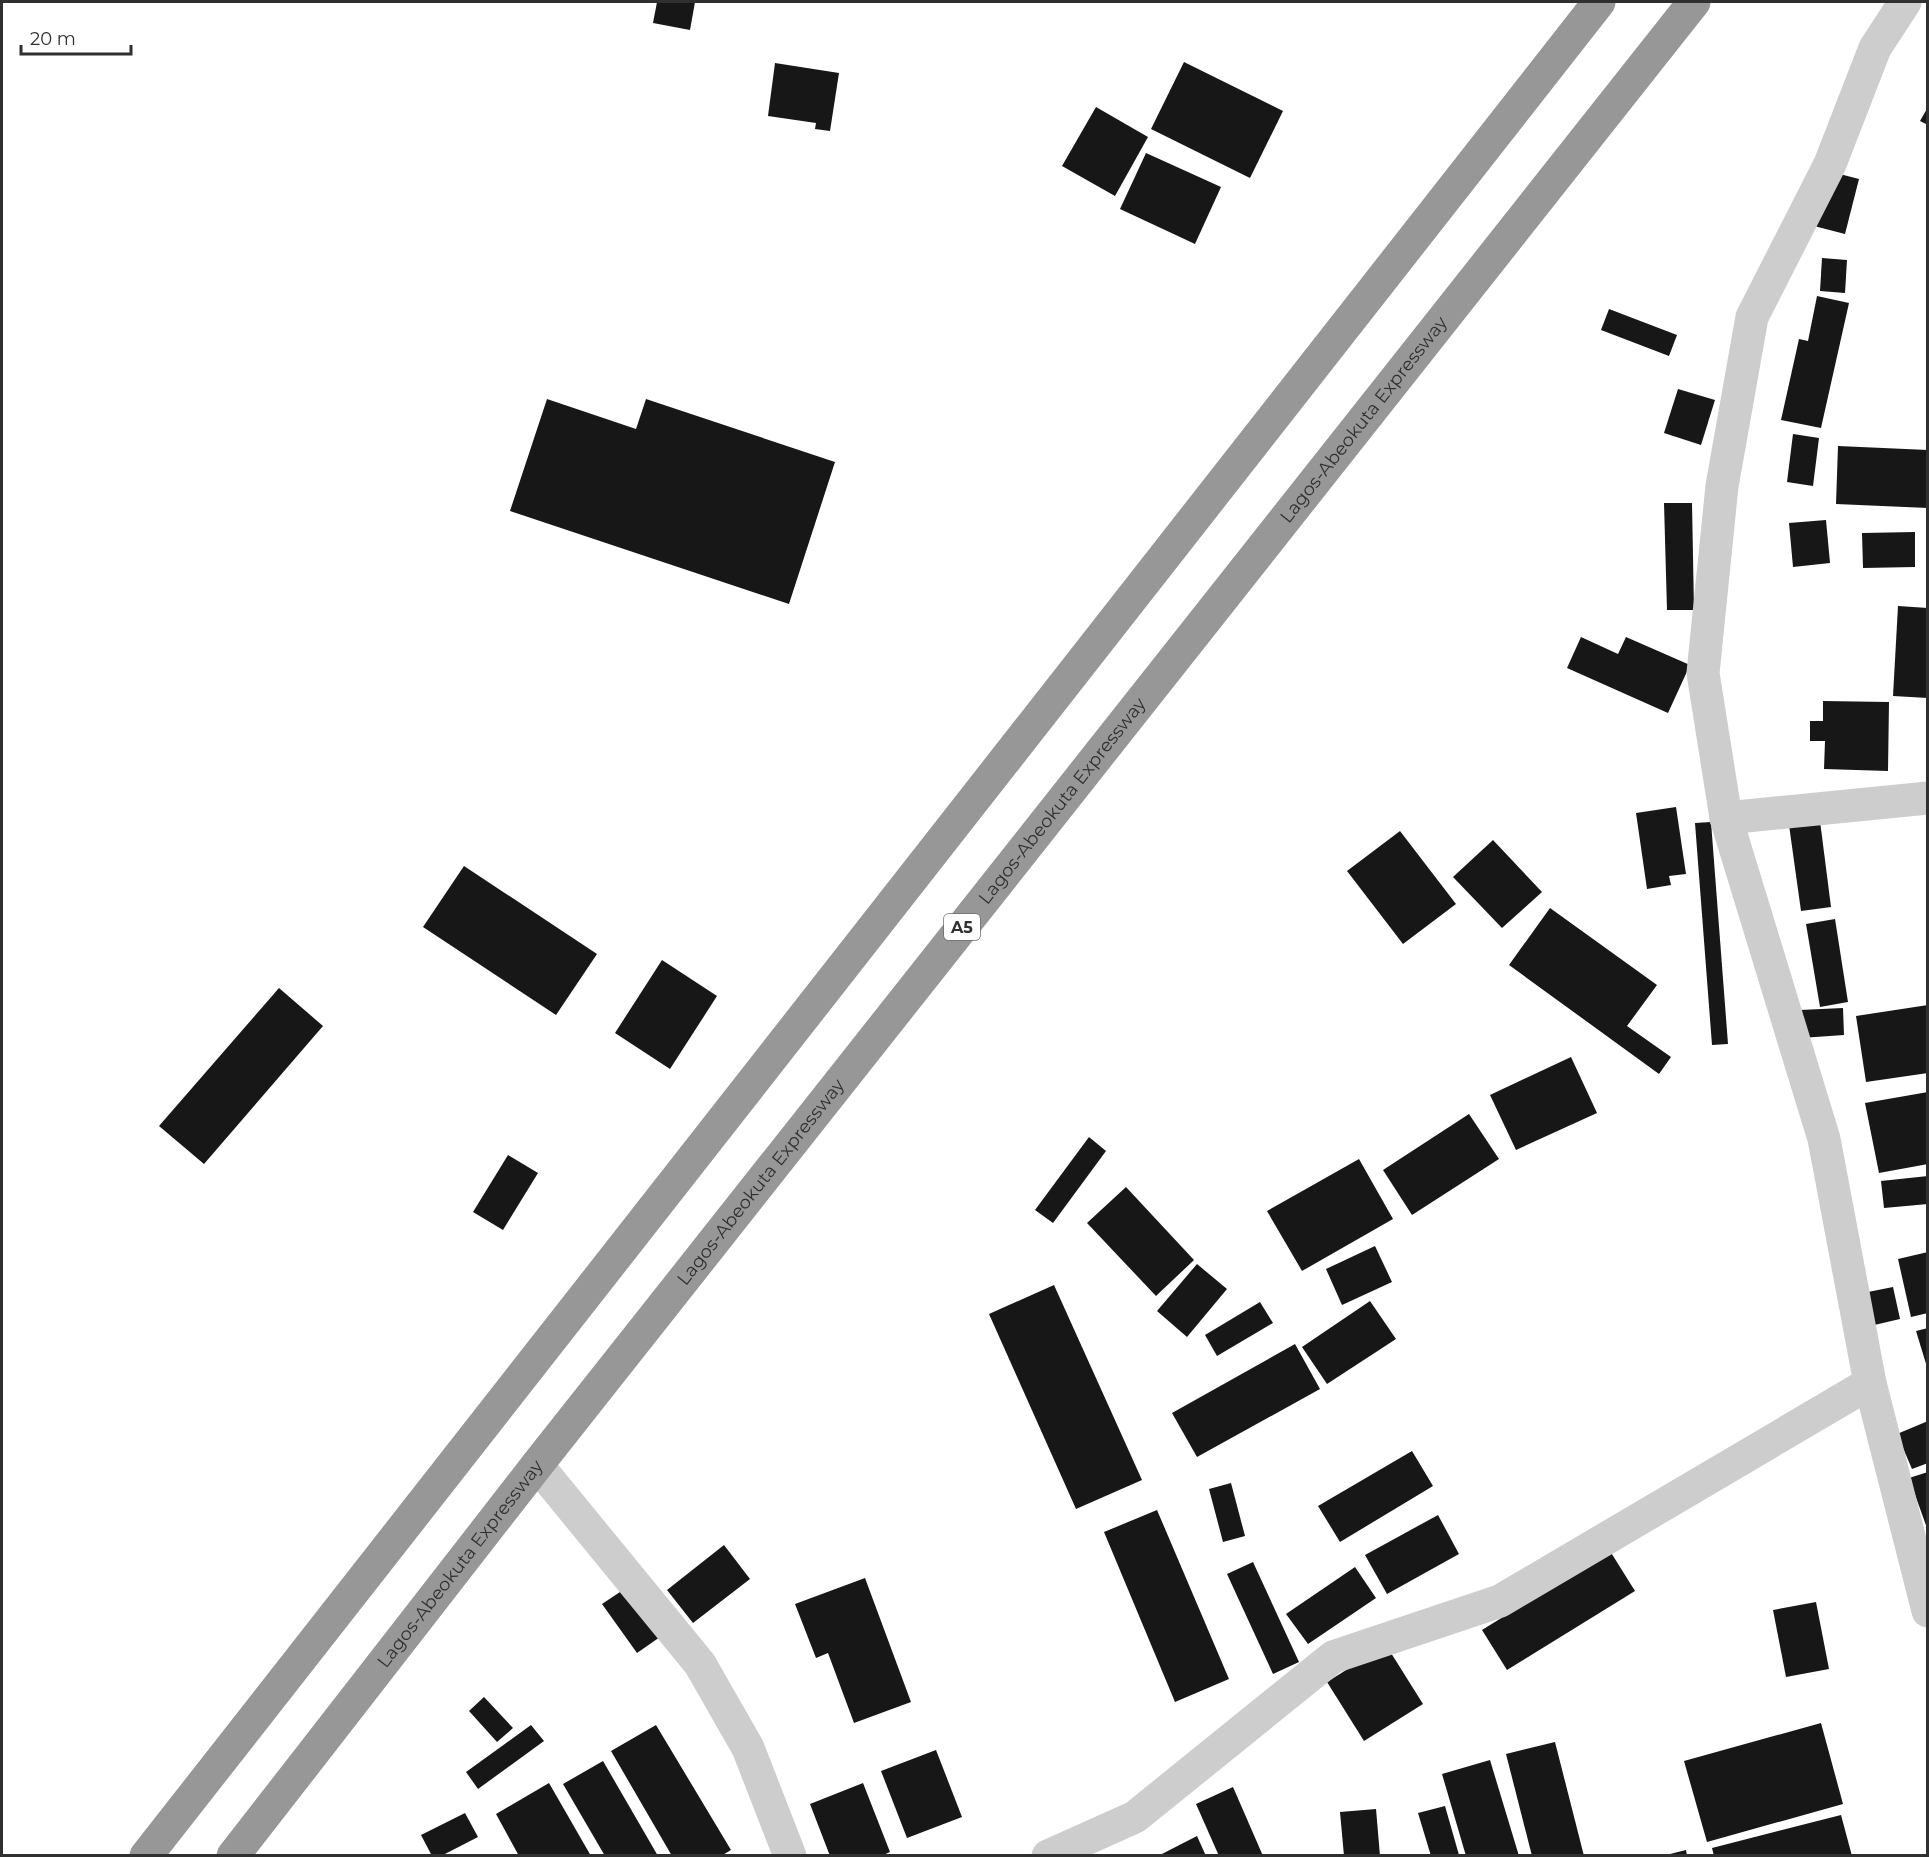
<svg xmlns="http://www.w3.org/2000/svg" width="1929" height="1857" viewBox="0 0 1929 1857" font-family="Montserrat,sans-serif">
<style>
.building{fill:#171717}
.lines{fill:none;stroke-linecap:round;stroke-linejoin:round}
.minor{stroke:#cdcdcd;stroke-width:33}
.highway{stroke:#979797;stroke-width:33}
.labels{text-anchor:middle;dominant-baseline:central;stroke-width:6;stroke-linejoin:round;paint-order:stroke}
.shield{fill:#fff;stroke:#6e6e6e;stroke-width:1.5}
.shield-label{font-size:16px;font-weight:bold;fill:#303030}
.street-label{font-size:18px;fill:#303030;stroke:#fff}
</style>
<rect width="100%" height="100%" fill="#fff"/>
<g class="building">
<path d="M 657,2 L 695,2 L 690,30 L 653,23 Z"/>
<path d="M 1184,62 L 1283,111 L 1250,178 L 1151,129 Z"/>
<path d="M 775,63 L 839,73 L 830,131 L 815,129 L 816,123 L 768,116 Z"/>
<path d="M 1096,107 L 1148,137 L 1115,196 L 1062,166 Z"/>
<path d="M 1928,107 L 1928,125 L 1920,121 Z"/>
<path d="M 1146,153 L 1221,187 L 1195,244 L 1120,209 Z"/>
<path d="M 1828,171 L 1859,179 L 1845,234 L 1814,226 Z"/>
<path d="M 1822,258 L 1847,260 L 1845,293 L 1820,291 Z"/>
<path d="M 1817,296 L 1849,303 L 1821,428 L 1781,420 L 1799,339 L 1808,341 Z"/>
<path d="M 1609,309 L 1677,335 L 1669,356 L 1601,330 Z"/>
<path d="M 1678,389 L 1715,400 L 1701,445 L 1664,433 Z"/>
<path d="M 547,399 L 636,429 L 646,399 L 835,462 L 789,604 L 510,511 Z"/>
<path d="M 1793,434 L 1819,438 L 1813,486 L 1787,482 Z"/>
<path d="M 1838,446 L 1928,450 L 1928,508 L 1836,504 Z"/>
<path d="M 1664,503 L 1692,503 L 1694,610 L 1667,610 Z"/>
<path d="M 1826,520 L 1830,563 L 1793,567 L 1789,523 Z"/>
<path d="M 1915,532 L 1915,567 L 1863,568 L 1862,533 Z"/>
<path d="M 1898,606 L 1928,608 L 1928,698 L 1893,696 Z"/>
<path d="M 1581,637 L 1618,654 L 1626,637 L 1690,665 L 1668,713 L 1567,668 Z"/>
<path d="M 1823,701 L 1889,702 L 1888,771 L 1824,769 L 1825,741 L 1810,741 L 1810,721 L 1823,721 Z"/>
<path d="M 1676,807 L 1686,874 L 1669,876 L 1671,885 L 1647,889 L 1636,813 Z"/>
<path d="M 1820,821 L 1831,907 L 1801,911 L 1789,825 Z"/>
<path d="M 1711,822 L 1728,1044 L 1712,1045 L 1695,823 Z"/>
<path d="M 1400,831 L 1456,904 L 1403,944 L 1347,871 Z"/>
<path d="M 1493,840 L 1542,892 L 1502,928 L 1453,877 Z"/>
<path d="M 464,866 L 597,954 L 556,1015 L 423,927 Z"/>
<path d="M 1550,908 L 1657,985 L 1627,1026 L 1671,1057 L 1659,1074 L 1509,965 Z"/>
<path d="M 1835,919 L 1848,1002 L 1820,1007 L 1806,924 Z"/>
<path d="M 662,960 L 717,996 L 670,1069 L 615,1033 Z"/>
<path d="M 279,988 L 323,1026 L 204,1164 L 159,1126 Z"/>
<path d="M 1928,1005 L 1928,1073 L 1866,1082 L 1856,1016 Z"/>
<path d="M 1843,1008 L 1844,1035 L 1801,1038 L 1800,1010 Z"/>
<path d="M 1571,1057 L 1597,1113 L 1516,1150 L 1490,1095 Z"/>
<path d="M 1928,1092 L 1928,1164 L 1879,1173 L 1865,1103 Z"/>
<path d="M 1469,1114 L 1499,1159 L 1412,1215 L 1383,1170 Z"/>
<path d="M 1089,1137 L 1106,1151 L 1053,1223 L 1035,1210 Z"/>
<path d="M 508,1155 L 538,1173 L 503,1230 L 473,1212 Z"/>
<path d="M 1359,1159 L 1393,1219 L 1302,1271 L 1267,1211 Z"/>
<path d="M 1928,1176 L 1928,1204 L 1884,1208 L 1881,1181 Z"/>
<path d="M 1126,1187 L 1194,1260 L 1156,1296 L 1087,1223 Z"/>
<path d="M 1375,1246 L 1392,1282 L 1342,1305 L 1326,1269 Z"/>
<path d="M 1928,1252 L 1928,1313 L 1911,1317 L 1898,1259 Z"/>
<path d="M 1197,1264 L 1227,1289 L 1187,1337 L 1157,1311 Z"/>
<path d="M 1054,1285 L 1142,1480 L 1076,1509 L 989,1314 Z"/>
<path d="M 1893,1287 L 1900,1319 L 1870,1326 L 1863,1293 Z"/>
<path d="M 1370,1301 L 1396,1339 L 1327,1384 L 1302,1347 Z"/>
<path d="M 1260,1302 L 1273,1323 L 1217,1356 L 1205,1335 Z"/>
<path d="M 1928,1328 L 1928,1367 L 1927,1367 L 1916,1331 Z"/>
<path d="M 1295,1344 L 1320,1389 L 1197,1457 L 1172,1413 Z"/>
<path d="M 1928,1421 L 1928,1463 L 1912,1469 L 1897,1434 Z"/>
<path d="M 1412,1451 L 1433,1486 L 1340,1542 L 1318,1506 Z"/>
<path d="M 1928,1472 L 1928,1528 L 1927,1528 L 1909,1478 Z"/>
<path d="M 1231,1483 L 1245,1536 L 1223,1542 L 1209,1489 Z"/>
<path d="M 1157,1510 L 1229,1679 L 1175,1702 L 1104,1532 Z"/>
<path d="M 1438,1515 L 1459,1554 L 1387,1594 L 1365,1555 Z"/>
<path d="M 724,1545 L 750,1579 L 693,1623 L 667,1590 Z"/>
<path d="M 1610,1551 L 1635,1591 L 1507,1670 L 1482,1630 Z"/>
<path d="M 1253,1562 L 1299,1662 L 1273,1674 L 1227,1574 Z"/>
<path d="M 1355,1567 L 1376,1598 L 1308,1644 L 1286,1614 Z"/>
<path d="M 865,1578 L 911,1702 L 854,1723 L 828,1653 L 816,1658 L 795,1604 Z"/>
<path d="M 626,1588 L 660,1637 L 637,1653 L 602,1604 Z"/>
<path d="M 1816,1602 L 1829,1669 L 1786,1677 L 1773,1610 Z"/>
<path d="M 1386,1645 L 1423,1704 L 1364,1741 L 1327,1682 Z"/>
<path d="M 484,1697 L 513,1728 L 497,1742 L 469,1711 Z"/>
<path d="M 1821,1723 L 1843,1804 L 1707,1842 L 1684,1761 Z"/>
<path d="M 531,1725 L 544,1741 L 478,1789 L 466,1772 Z"/>
<path d="M 656,1725 L 731,1850 L 721,1856 L 672,1856 L 611,1751 Z"/>
<path d="M 1555,1742 L 1584,1856 L 1532,1856 L 1506,1754 Z"/>
<path d="M 936,1750 L 962,1817 L 907,1838 L 881,1771 Z"/>
<path d="M 1490,1760 L 1519,1856 L 1466,1856 L 1442,1774 Z"/>
<path d="M 603,1761 L 658,1856 L 605,1856 L 563,1784 Z"/>
<path d="M 549,1783 L 591,1856 L 519,1856 L 496,1814 Z"/>
<path d="M 863,1783 L 890,1852 L 881,1856 L 830,1856 L 810,1804 Z"/>
<path d="M 1233,1787 L 1263,1856 L 1219,1856 L 1196,1804 Z"/>
<path d="M 1445,1806 L 1459,1855 L 1431,1856 L 1418,1813 Z"/>
<path d="M 1376,1809 L 1380,1856 L 1344,1856 L 1340,1812 Z"/>
<path d="M 465,1813 L 478,1837 L 441,1856 L 432,1856 L 421,1835 Z"/>
<path d="M 1841,1815 L 1852,1856 L 1714,1856 L 1712,1848 Z"/>
<path d="M 1197,1836 L 1206,1856 L 1158,1856 Z"/>
<path d="M 1686,1850 L 1687,1856 L 1667,1856 L 1666,1855 Z"/>
</g>
<g class="lines">
<g class="minor">
<path d="M 1905,2 L 1875,48 L 1830,164 L 1752,317 L 1722,486 L 1703,673 L 1726,818 L 1824,1139 L 1870,1383 L 1928,1611"/>
<path d="M 1726,818 L 1928,798"/>
<path d="M 537,1465 L 700,1664 L 748,1748 L 790,1856"/>
<path d="M 1048,1856 L 1135,1817 L 1333,1657 L 1500,1601 L 1870,1383"/>
</g>
<g class="highway">
<path d="M 146,1856 L 1599,2"/>
<path id="s1" d="M 233,1856 L 537,1465 L 1694,2"/>
</g>
</g>
<g class="labels">
<rect class="shield" x="944" y="914" width="36" height="26" rx="4.5"/>
<g class="shield-label">
<text x="962" y="927">A5</text>
</g>
<g class="street-label">
<text stroke="none"><textPath href="#s1" startOffset="1828">Lagos-Abeokuta Expressway</textPath></text>
<text stroke="none"><textPath href="#s1" startOffset="1342">Lagos-Abeokuta Expressway</textPath></text>
<text stroke="none"><textPath href="#s1" startOffset="856">Lagos-Abeokuta Expressway</textPath></text>
<text stroke="none"><textPath href="#s1" startOffset="370">Lagos-Abeokuta Expressway</textPath></text>
</g>
</g>
<rect width="1929" height="1857" fill="none" stroke="#303030" stroke-width="6"/>
<path d="M21 45v9h110v-9" fill="none" stroke="#303030" stroke-width="3"/>
<text x="30" y="45" font-size="18" fill="#303030" stroke="#ffffff" stroke-width="4.5" paint-order="stroke">20 m</text>
</svg>
